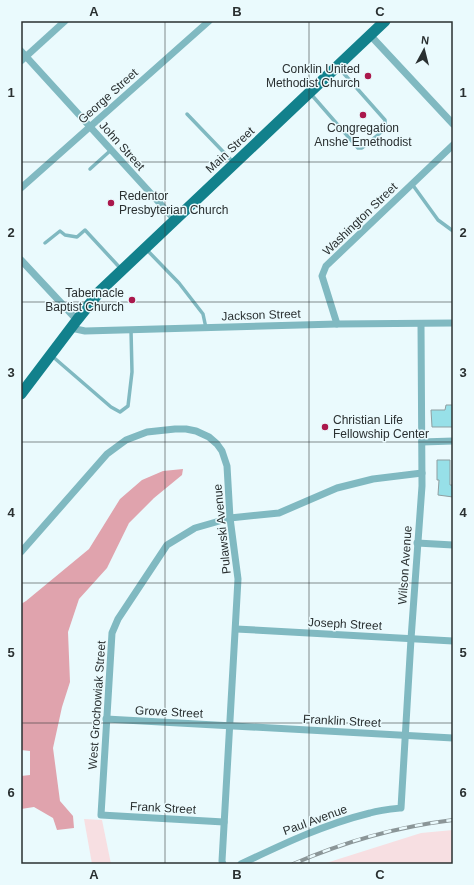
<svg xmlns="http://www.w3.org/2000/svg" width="474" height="885" viewBox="0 0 474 885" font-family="Arial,sans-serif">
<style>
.green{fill:#f7dfe2}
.forest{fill:#e0a3ad}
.building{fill:#97e0e8;stroke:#8f9fa1}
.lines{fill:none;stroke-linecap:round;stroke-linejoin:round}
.lane{stroke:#80b9c1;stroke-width:3.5}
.street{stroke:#80b9c1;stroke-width:7}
.primary{stroke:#12818c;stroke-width:11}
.rail-casing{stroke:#8b9698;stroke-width:4}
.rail{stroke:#eafafd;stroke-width:2.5;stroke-dasharray:8;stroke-linecap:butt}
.grid{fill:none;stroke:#2a3031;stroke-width:1;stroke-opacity:0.55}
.poi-dot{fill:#aa184c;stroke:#eafafd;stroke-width:1.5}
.labels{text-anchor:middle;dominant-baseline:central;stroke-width:3;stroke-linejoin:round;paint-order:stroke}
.poi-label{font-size:12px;fill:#2a3031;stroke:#eafafd;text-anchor:end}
.street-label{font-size:12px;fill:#2a3031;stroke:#eafafd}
.neatline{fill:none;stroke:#2a3031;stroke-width:1.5}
.grid-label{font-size:13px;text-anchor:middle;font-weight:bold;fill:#2a3031}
</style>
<rect width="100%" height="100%" fill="#eafafd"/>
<g class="green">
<path d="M 84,819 L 102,820 L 111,864 L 92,864 Z"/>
<path d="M 453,830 L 453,864 L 323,864 L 421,833 Z"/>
</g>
<path class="forest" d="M 183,469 L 182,475 L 154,498 L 129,523 L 107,568 L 79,599 L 68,632 L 70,682 L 62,707 L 53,748 L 60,801 L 73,816 L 74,828 L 57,830 L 53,818 L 34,807 L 21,809 L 21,776 L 30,775 L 30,751 L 21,750 L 21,604 L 26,601 L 89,549 L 120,499 L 142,480 L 163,471 Z"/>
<g class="building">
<path d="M 446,405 L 453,405 L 453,427 L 432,427 L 431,410 L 445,410 Z"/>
<path d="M 437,460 L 450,460 L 450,485 L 453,485 L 453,497 L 438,495 L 439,480 L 437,480 Z"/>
</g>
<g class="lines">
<g class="lane">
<path d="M 310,93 L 358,148 L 362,148 L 385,129 L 385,120 L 338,67"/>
<path d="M 187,114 L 234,163"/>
<path d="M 90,169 L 111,150"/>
<path d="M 412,184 L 438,220 L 453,231"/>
<path d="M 45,243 L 60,231 L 65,235 L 77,237 L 85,230 L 122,270"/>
<path d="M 146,249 L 179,283 L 203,314 L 206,328"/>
<path d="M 52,356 L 111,407 L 120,412 L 128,406 L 132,372 L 131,330"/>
</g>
<g class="street">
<path d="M 370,35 L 453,124"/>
<path d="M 21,51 L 175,220"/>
<path d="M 21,61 L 65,21"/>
<path d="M 21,188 L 209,21"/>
<path d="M 21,260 L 77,320"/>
<path d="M 337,324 L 322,276 L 326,266 L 453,145"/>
<path d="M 71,328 L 85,331 L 337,324 L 453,323"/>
<path d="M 422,442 L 453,441"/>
<path d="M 417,543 L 453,545"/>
<path d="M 21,552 L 107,454 L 126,440 L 147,432 L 175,429 L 186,429 L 196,431 L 209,437 L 217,444 L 222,451 L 227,466 L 230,518 L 238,579 L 222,861 L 223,864"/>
<path d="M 236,629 L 453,641"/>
<path d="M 106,719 L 453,738"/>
<path d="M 224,822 L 101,815 L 112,633 L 118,619 L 167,545 L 195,528 L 230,518 L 279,513 L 337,488 L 373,479 L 422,473"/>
<path d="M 241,864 C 283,844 325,824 370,813 C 380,810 391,809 401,808 L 411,639 L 422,486 L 421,324"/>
</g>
<path class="primary" d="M 21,394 L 77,320 L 100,291 L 385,21"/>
<defs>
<path id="rail" d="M 293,864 C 346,841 395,827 453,820"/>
</defs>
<use href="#rail" class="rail-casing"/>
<use href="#rail" class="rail"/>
</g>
<path class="grid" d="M 165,21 L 165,864M 309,21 L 309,864M 21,162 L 453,162M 21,302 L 453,302M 21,442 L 453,442M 21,583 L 453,583M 21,723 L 453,723"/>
<g class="poi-dot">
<circle cx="368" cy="76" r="4"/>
<circle cx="363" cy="115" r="4"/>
<circle cx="111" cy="203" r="4"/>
<circle cx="132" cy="300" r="4"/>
<circle cx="325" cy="427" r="4"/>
</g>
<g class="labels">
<g class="poi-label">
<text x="360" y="69">Conklin United<tspan x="360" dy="14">Methodist Church</tspan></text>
<text x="363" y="128" text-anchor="middle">Congregation<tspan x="363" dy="14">Anshe Emethodist</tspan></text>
<text x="119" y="196" text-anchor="start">Redentor<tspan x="119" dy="14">Presbyterian Church</tspan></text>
<text x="124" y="293">Tabernacle<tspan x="124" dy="14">Baptist Church</tspan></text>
<text x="333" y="420" text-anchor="start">Christian Life<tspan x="333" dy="14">Fellowship Center</tspan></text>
</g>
<g class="street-label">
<text transform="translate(108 96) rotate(-42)">George Street</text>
<text transform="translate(122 146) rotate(48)">John Street</text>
<text transform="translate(230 150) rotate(-43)">Main Street</text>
<text transform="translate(360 219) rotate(-44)">Washington Street</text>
<text transform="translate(261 315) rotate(-2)">Jackson Street</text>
<text transform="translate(222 529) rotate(-96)">Pulawski Avenue</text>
<text transform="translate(405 565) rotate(-86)">Wilson Avenue</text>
<text transform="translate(345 624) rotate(3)">Joseph Street</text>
<text transform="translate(97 705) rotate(-86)">West Grochowiak Street</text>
<text transform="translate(169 712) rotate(3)">Grove Street</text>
<text transform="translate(342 721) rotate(3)">Franklin Street</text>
<text transform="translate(163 808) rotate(3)">Frank Street</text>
<text transform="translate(315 820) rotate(-20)">Paul Avenue</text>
</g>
</g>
<rect width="474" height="885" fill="none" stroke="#eafafd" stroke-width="44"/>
<g transform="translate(424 50) rotate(7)" stroke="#eafafd" stroke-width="3" paint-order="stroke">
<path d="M0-3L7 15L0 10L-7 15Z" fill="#2a3031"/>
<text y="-6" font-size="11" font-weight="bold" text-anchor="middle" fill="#2a3031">N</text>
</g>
<rect x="22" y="22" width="430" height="841" class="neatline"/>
<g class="grid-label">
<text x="94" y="16">A</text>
<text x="237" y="16">B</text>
<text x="380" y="16">C</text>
<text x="11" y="97">1</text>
<text x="463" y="97">1</text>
<text x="11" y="237">2</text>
<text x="463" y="237">2</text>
<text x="11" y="377">3</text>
<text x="463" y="377">3</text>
<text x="11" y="517">4</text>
<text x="463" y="517">4</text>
<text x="11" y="657">5</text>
<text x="463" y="657">5</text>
<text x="11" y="797">6</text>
<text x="463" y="797">6</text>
<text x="94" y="879">A</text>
<text x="237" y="879">B</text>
<text x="380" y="879">C</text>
</g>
</svg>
